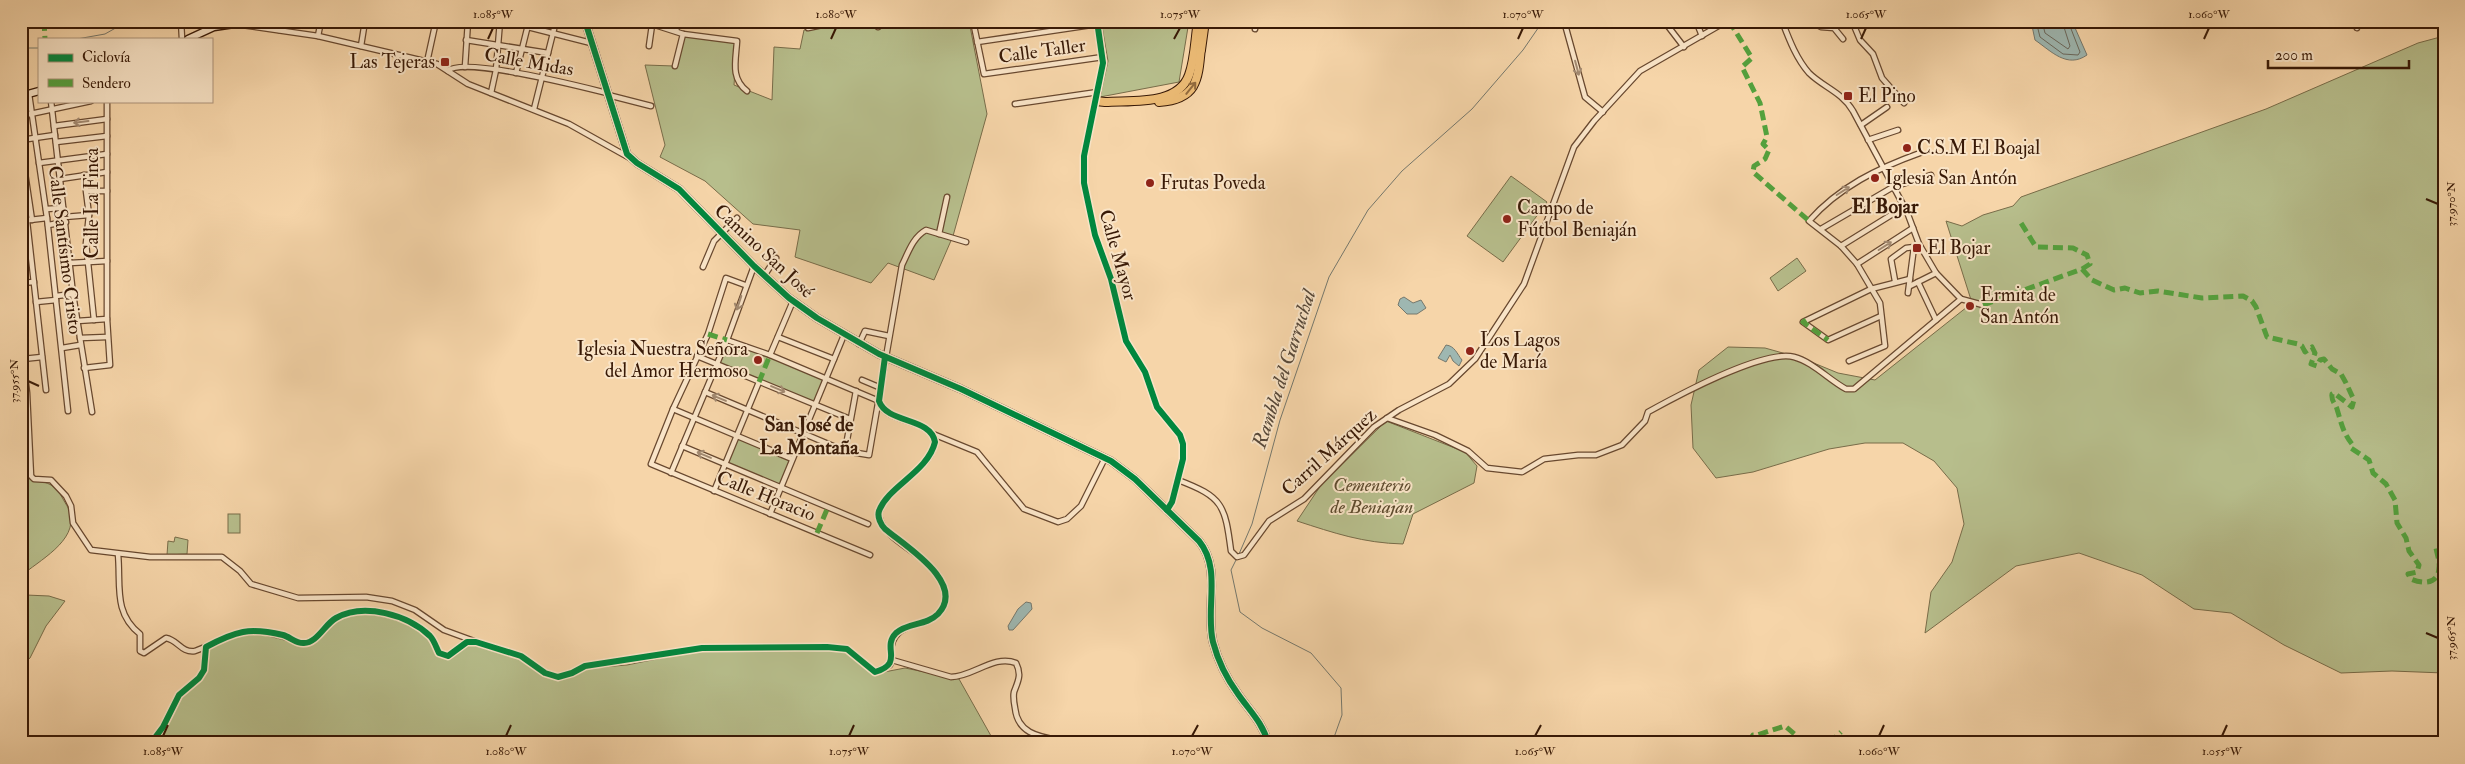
<svg xmlns="http://www.w3.org/2000/svg" width="2465" height="764" viewBox="0 0 2465 764" font-family="'IM FELL Double Pica',serif">
<style>
.green{fill:#b7be8c;stroke:#786c49}
.water{fill:#9eb7b1;stroke:#75786d}
.lines{fill:none;stroke-linecap:round;stroke-linejoin:round}
.shore{stroke:#6b685c;stroke-width:1}
.stream{stroke:#75786d;stroke-width:1}
.street-casing{stroke:#68482f;stroke-width:7}
.secondary-casing{stroke:#381906;stroke-width:9}
.primary-casing{stroke:#381906;stroke-width:10}
.street{stroke:#f9e4c7;stroke-width:4.5}
.secondary{stroke:#f9e4c7;stroke-width:6}
.primary{stroke:#ebba74;stroke-width:8}
.quiet{stroke:#53a13d;stroke-width:5;stroke-dasharray:10 5;stroke-linecap:butt}
.cycleway-casing{stroke:#f9e4c7;stroke-width:9}
.cycleway{stroke:#00873e;stroke-width:6}
.oneway{stroke:#a28970}
.oneway2{stroke:#926a3d}
.ticks{fill:none;stroke:#381906;stroke-width:2}
.poi-dot{fill:#8f2418;stroke:#f9e4c7;stroke-width:2}
.labels{text-anchor:middle;dominant-baseline:central;stroke-width:4;stroke-linejoin:round;paint-order:stroke}
.street-label{font-size:19px;fill:#381906;stroke:#f9e4c7}
.poi-label{font-size:19px;fill:#381906;stroke:#f9e4c7;text-anchor:start}
.park-label{font-size:19px;font-style:italic;fill:#5e4b2e;stroke:#f9e4c7}
.neighbourhood-label{font-size:20px;font-weight:bold;fill:#381906;stroke:#f9e4c7}
.water-label{font-size:20px;font-style:italic;fill:#574839;stroke:#f9e4c7}
.neatline{fill:none;stroke:#381906;stroke-width:2}
.ticks-label{font-size:12px;text-anchor:middle;fill:#381906}
</style>
<rect width="100%" height="100%" fill="#f6d5a9"/>
<filter id="stains"><feTurbulence type="fractalNoise" baseFrequency=".004" numOctaves="4"/><feColorMatrix values="0 0 0 0 .2 0 0 0 0 .09 0 0 0 0 .02 0 0 0 .5 -.17"/></filter>
<radialGradient id="worn" r=".72"><stop offset=".6" stop-color="#630" stop-opacity="0"/><stop offset="1" stop-color="#630" stop-opacity=".3"/></radialGradient>
<g class="green">
<path d="M 839,21 L 877,21 L 879,27 L 936,21 L 969,21 L 987,114 L 953,236 L 934,280 L 888,263 L 871,283 L 795,257 L 800,230 L 753,224 L 705,181 L 660,157 L 665,145 L 645,65 L 674,66 L 683,34 L 737,41 L 734,85 L 772,100 L 774,47 L 800,49 L 804,30 Z"/>
<path d="M 1101,21 L 1189,21 L 1179,82 L 1100,97 L 1108,61 Z"/>
<path d="M 2444,36 L 2444,673 L 2392,671 L 2341,673 L 2284,645 L 2231,613 L 2194,609 L 2142,575 L 2079,553 L 2016,566 L 1925,633 L 1931,592 L 1952,562 L 1964,524 L 1957,488 L 1934,461 L 1903,443 L 1865,443 L 1829,449 L 1753,472 L 1716,478 L 1693,448 L 1691,405 L 1699,370 L 1728,347 L 1765,348 L 1804,359 L 1838,373 L 1875,380 L 1972,303 L 1946,221 L 1962,226 L 1983,215 L 2013,206 L 2021,197 L 2266,109 L 2418,43 Z"/>
<path d="M 1511,176 L 1547,202 L 1503,262 L 1467,236 Z"/>
<path d="M 1797,258 L 1806,271 L 1778,291 L 1770,278 Z"/>
<path d="M 727,340 L 825,379 L 815,405 L 717,364 Z"/>
<path d="M 1386,421 L 1465,452 L 1477,466 L 1474,483 L 1413,514 L 1403,544 C 1363,543 1334,533 1297,521 L 1321,485 Z"/>
<path d="M 737,436 L 792,459 L 781,487 L 725,464 Z"/>
<path d="M 21,464 L 33,480 C 48,482 56,485 63,499 C 65,503 69,508 70,513 C 78,541 38,561 21,576 Z"/>
<rect x="228" y="514" width="12" height="19"/>
<path d="M 175,537 L 188,540 L 187,554 L 167,555 L 168,541 L 174,542 Z"/>
<path d="M 21,590 L 26,595 L 49,596 L 65,601 L 46,626 L 30,658 L 21,666 Z"/>
<path d="M 359,614 C 381,614 405,617 423,632 C 434,642 435,654 450,658 L 469,644 L 517,656 L 544,675 L 561,678 L 590,668 L 627,665 L 701,650 L 730,648 L 840,649 L 849,652 L 868,671 L 879,673 L 905,668 L 959,679 L 995,743 L 154,743 L 167,726 L 181,697 L 201,681 L 205,673 L 209,649 C 254,620 268,641 312,645 C 332,623 328,621 359,614 Z"/>
</g>
<g class="water">
<path d="M 2031,21 L 2072,21 L 2087,55 C 2067,69 2051,51 2035,40 Z"/>
<path d="M 1404,297 L 1413,303 L 1421,300 L 1426,308 L 1417,314 L 1407,314 L 1398,305 L 1400,299 Z"/>
<path d="M 1446,345 C 1455,346 1457,354 1462,360 L 1459,366 L 1453,361 L 1450,355 L 1446,362 L 1438,358 Z"/>
<path d="M 1026,602 L 1031,603 L 1032,609 L 1013,630 L 1009,630 L 1008,626 L 1018,609 Z"/>
</g>
<g class="lines">
<g class="shore">
<path d="M 2036,21 L 2040,37 L 2063,54 L 2078,55 L 2080,52 L 2068,21"/>
<path d="M 2042,21 L 2045,33 L 2068,49 L 2070,46 L 2062,21"/>
</g>
<g class="stream">
<path d="M 77,39 L 105,34 L 128,21"/>
<path d="M 21,48 L 39,48"/>
<path d="M 1239,554 L 1252,524 L 1280,420 L 1329,277 L 1368,210 L 1402,171 L 1472,109 L 1523,50 L 1543,21"/>
<path d="M 1237,558 L 1231,570 L 1240,612 L 1262,628 L 1311,653 L 1341,688 L 1342,715 L 1332,743"/>
</g>
<defs>
<g id="street">
<path d="M 181,21 L 182,39"/>
<path d="M 506,21 L 513,23"/>
<path d="M 630,21 L 655,25 L 683,34 L 737,41 C 736,60 730,78 747,91"/>
<path d="M 877,21 L 878,27"/>
<path d="M 973,21 L 984,74 L 1103,57"/>
<path d="M 1097,21 L 1103,63 L 1084,156 L 1084,183 L 1095,235 L 1111,279 L 1126,341 L 1145,372 L 1157,407 L 1180,435 L 1183,444 L 1183,459 L 1172,502 L 1167,510"/>
<path d="M 1564,21 L 1585,97 L 1603,112"/>
<path d="M 1664,21 L 1684,47"/>
<path d="M 1696,21 L 1702,36"/>
<path d="M 1782,21 C 1789,39 1796,58 1809,73 C 1823,87 1842,92 1853,111 L 1907,212 L 1919,244 L 1936,273 L 1961,299 L 1983,305"/>
<path d="M 1810,21 L 1821,27 L 1834,28 L 1843,39"/>
<path d="M 1852,21 L 1860,40 L 1873,54 L 1882,78 L 1904,103"/>
<path d="M 242,25 L 318,36 L 437,64 L 468,84 L 569,124 L 628,157"/>
<path d="M 528,27 L 591,43"/>
<path d="M 808,28 L 841,21"/>
<path d="M 2357,28 L 2359,21"/>
<path d="M 1255,29 L 1256,21"/>
<path d="M 279,30 L 280,21"/>
<path d="M 676,31 L 678,21"/>
<path d="M 318,36 L 321,21"/>
<path d="M 466,40 L 548,53"/>
<path d="M 977,42 L 1098,24"/>
<path d="M 361,46 L 365,21"/>
<path d="M 649,46 L 652,25"/>
<path d="M 427,62 L 436,21"/>
<path d="M 675,66 L 683,34"/>
<path d="M 465,67 L 468,21"/>
<path d="M 448,71 C 462,56 583,87 607,93"/>
<path d="M 516,73 L 529,21"/>
<path d="M 491,93 L 496,70 L 500,21"/>
<path d="M 29,94 L 47,218 L 68,411"/>
<path d="M 608,95 L 651,106"/>
<path d="M 51,101 L 73,294 L 92,412"/>
<path d="M 1015,104 L 1098,92"/>
<path d="M 534,109 L 556,21"/>
<path d="M 21,116 L 91,101"/>
<path d="M 1861,125 L 1887,107"/>
<path d="M 54,126 L 107,119"/>
<path d="M 21,140 L 55,135"/>
<path d="M 1868,140 L 1898,130"/>
<path d="M 56,142 L 107,136"/>
<path d="M 21,146 L 32,220"/>
<path d="M 39,163 L 107,154"/>
<path d="M 84,175 L 89,215 L 86,243 L 94,320"/>
<path d="M 60,179 L 107,172"/>
<path d="M 87,191 L 107,191"/>
<path d="M 46,209 L 63,208"/>
<path d="M 64,217 L 89,215"/>
<path d="M 21,221 L 47,218"/>
<path d="M 27,221 L 46,390"/>
<path d="M 48,225 L 66,222"/>
<path d="M 1821,229 L 1893,187 L 1931,175"/>
<path d="M 939,234 L 947,197"/>
<path d="M 1841,246 L 1904,207"/>
<path d="M 70,263 L 107,261"/>
<path d="M 1857,264 L 1913,228"/>
<path d="M 703,267 L 714,241 L 737,218"/>
<path d="M 764,276 L 776,258"/>
<path d="M 1895,281 L 1891,259 L 1906,248 L 1914,247 L 1919,244"/>
<path d="M 1918,282 L 1936,320"/>
<path d="M 21,283 L 34,282"/>
<path d="M 745,285 L 726,278 L 708,334 L 673,409 L 651,464 L 870,555"/>
<path d="M 1910,286 L 1936,273"/>
<path d="M 1908,293 L 1914,247"/>
<path d="M 56,296 L 73,294"/>
<path d="M 36,302 L 56,300"/>
<path d="M 1881,316 L 1828,340 L 1803,322 L 1871,289 L 1910,279"/>
<path d="M 77,321 L 107,319"/>
<path d="M 778,337 L 834,359"/>
<path d="M 80,338 L 107,337"/>
<path d="M 727,340 L 770,355 L 879,401"/>
<path d="M 21,343 L 27,393 L 31,476 L 34,479 L 51,480 L 66,496 L 71,506 L 73,523 L 91,550 L 150,557 L 222,557 L 240,571 L 251,584 L 298,598 L 366,597 L 392,601 L 415,610 L 444,630 L 474,641"/>
<path d="M 859,344 L 865,331 L 889,336"/>
<path d="M 62,348 L 80,345"/>
<path d="M 770,355 L 793,301"/>
<path d="M 697,356 L 850,419"/>
<path d="M 23,359 L 42,357"/>
<path d="M 1849,361 L 1885,346 L 1880,303 L 1857,264 L 1841,246 L 1809,221 C 1839,187 1878,168 1920,153"/>
<path d="M 84,368 L 110,365 L 107,319 L 107,101"/>
<path d="M 862,380 L 881,388"/>
<path d="M 705,392 L 845,451 L 869,455 L 902,265 C 908,253 913,237 926,230 L 966,242"/>
<path d="M 879,403 C 889,424 924,418 934,438 C 939,468 881,488 879,515 C 884,547 942,555 945,595 C 948,636 883,610 892,660"/>
<path d="M 673,409 L 792,459"/>
<path d="M 1387,418 L 1435,435 L 1468,451 L 1487,468 L 1522,472 L 1544,459 L 1578,455 L 1596,455 L 1622,445 L 1645,421 L 1648,412 C 1677,396 1764,349 1794,357 C 1813,362 1829,380 1846,389 L 1854,389 L 1961,299"/>
<path d="M 933,434 L 977,452 L 1024,509 L 1058,522 L 1067,519 L 1081,506 L 1105,458"/>
<path d="M 682,446 L 868,524"/>
<path d="M 845,451 L 856,391"/>
<path d="M 671,473 L 727,340 L 754,266"/>
<path d="M 1178,480 C 1223,497 1225,505 1231,551 L 1237,557 L 1244,555 L 1269,521 L 1304,499 L 1374,427 L 1399,410 L 1449,384 L 1475,359 L 1524,284 L 1574,147 L 1594,121 L 1640,71 L 1727,21"/>
<path d="M 714,491 L 759,382"/>
<path d="M 770,514 L 844,335"/>
<path d="M 118,554 C 121,585 113,613 140,634 L 140,651 L 144,653 L 166,638 C 178,640 181,653 195,651 C 231,638 236,626 278,634 C 286,636 294,642 302,643 C 317,645 325,623 337,617 C 365,604 408,615 430,636 C 434,640 436,647 439,653 L 448,656 L 467,642 L 476,642 L 521,656 L 545,673 L 558,677 L 572,673 L 585,666 L 702,648 L 827,647 L 847,649 L 875,672 L 890,665 L 892,660"/>
<path d="M 892,660 L 951,677 C 973,677 994,654 1016,663 C 1022,675 1018,681 1014,692 C 1013,697 1014,703 1015,708 C 1018,738 1047,737 1071,743"/>
<path d="M 96,743 L 106,740 L 113,743"/>
<path d="M 151,743 L 163,727 L 179,695 L 199,678 L 204,670 L 206,647"/>
<path d="M 1113,743 L 1129,742"/>
</g>
<g id="secondary">
<path d="M 585,21 L 627,154 L 637,163 L 679,189 L 754,266 L 789,298 L 817,318 L 879,354 L 961,389 L 1111,461 L 1135,479 L 1199,541 C 1222,569 1205,609 1213,642 C 1218,661 1227,679 1238,694 C 1249,710 1263,723 1268,743"/>
<path d="M 188,39 L 214,27 L 254,21"/>
<path d="M 21,96 L 39,91"/>
</g>
<g id="primary">
<path d="M 1201,50 L 1205,21"/>
<path d="M 1096,101 L 1105,102 C 1131,100 1178,106 1189,75 C 1195,59 1195,39 1198,21"/>
<path d="M 1159,102 C 1197,99 1198,81 1201,47"/>
</g>
</defs>
<use href="#street" class="street-casing"/>
<use href="#secondary" class="secondary-casing"/>
<use href="#primary" class="primary-casing"/>
<use href="#street" class="street"/>
<use href="#secondary" class="secondary"/>
<use href="#primary" class="primary"/>
<g class="quiet">
<path d="M 44,21 L 45,39"/>
<path d="M 1729,21 L 1752,58 L 1742,67 L 1760,103 L 1767,137 L 1763,144 L 1769,150 L 1765,159 L 1754,166 L 1753,172 L 1809,221"/>
<path d="M 2082,269 L 2092,280 L 2114,290 L 2125,288 L 2140,293 L 2158,291 L 2202,298 L 2243,296 L 2252,301 L 2256,307 L 2267,337 L 2298,344 L 2302,346 L 2305,352 L 2312,347 L 2315,353 L 2311,364 L 2317,366 L 2320,360 L 2324,359 L 2332,369 L 2341,374 L 2346,383 L 2354,400 L 2352,407 L 2334,393 L 2332,394 C 2331,401 2335,403 2337,409 C 2341,422 2343,433 2352,444 L 2351,448 L 2369,460 L 2373,473 L 2386,484 L 2395,500 L 2397,523 L 2406,538 L 2409,551 L 2419,565 L 2417,572 L 2408,574 L 2411,579 C 2422,584 2438,585 2439,568 C 2440,562 2437,554 2436,548 L 2444,546"/>
<path d="M 1983,305 L 2082,269 L 2090,264 L 2087,255 L 2073,248 L 2036,247 L 2021,223"/>
<path d="M 1806,320 L 1803,322 L 1828,340"/>
<path d="M 708,334 L 727,340"/>
<path d="M 759,382 L 770,355"/>
<path d="M 817,533 L 828,507"/>
<path d="M 1748,743 L 1753,735 L 1757,735 L 1785,726 L 1805,743"/>
<path d="M 1829,743 L 1841,732"/>
</g>
<defs>
<g id="cycleway">
<path d="M 585,21 L 627,154 L 637,163 L 679,189 L 754,266 L 789,298 L 817,318 L 879,354 L 961,389 L 1111,461 L 1135,479 L 1199,541 C 1222,569 1205,609 1213,642 C 1218,661 1227,679 1238,694 C 1249,710 1263,723 1268,743"/>
<path d="M 1097,21 L 1103,63 L 1084,156 L 1084,183 L 1095,235 L 1111,279 L 1126,341 L 1145,372 L 1157,407 L 1180,435 L 1183,444 L 1183,459 L 1172,502 L 1167,510"/>
<path d="M 151,743 L 163,727 L 179,695 L 199,678 L 204,670 L 206,647 C 236,631 249,627 283,635 C 290,637 297,644 304,643 C 317,643 325,624 336,618 C 364,602 408,615 430,636 C 434,640 436,647 439,653 L 448,656 L 467,642 L 476,642 L 521,656 L 545,673 L 558,677 L 572,673 L 585,666 L 702,648 L 827,647 L 847,649 L 875,672 C 905,663 881,648 896,633 C 908,622 926,626 938,614 C 967,583 905,546 885,529 C 881,525 877,517 879,511 C 888,486 928,472 935,442 C 931,417 887,424 879,401 L 885,357"/>
</g>
</defs>
<use href="#cycleway" class="cycleway-casing"/>
<use href="#cycleway" class="cycleway"/>
</g>
<defs><path id="oneway-shaft" d="M-6 0H5M1.5-3L5.5 0L1.5 3" fill="none" stroke-width="1.6" stroke-linecap="round" stroke-linejoin="round" transform="scale(1.25)"/></defs>
<g class="oneway">
<use href="#oneway-shaft" transform="translate(1577 68) rotate(75)"/>
<use href="#oneway-shaft" transform="translate(81 122) rotate(173)"/>
<use href="#oneway-shaft" transform="translate(1843 191) rotate(-32)"/>
<use href="#oneway-shaft" transform="translate(1885 246) rotate(-32)"/>
<use href="#oneway-shaft" transform="translate(739 303) rotate(108)"/>
<use href="#oneway-shaft" transform="translate(778 389) rotate(23)"/>
<use href="#oneway-shaft" transform="translate(719 398) rotate(-157)"/>
<use href="#oneway-shaft" transform="translate(704 455) rotate(-157)"/>
</g>
<use class="oneway2" href="#oneway-shaft" transform="translate(1191 88) rotate(-51)"/>
<path class="ticks" d="M 488,39 L 493,28M 831,39 L 836,28M 1174,39 L 1180,28M 1518,39 L 1523,28M 1861,39 L 1866,28M 2204,39 L 2209,28M 2426,199 L 2438,204M 28,381 L 39,386M 2426,633 L 2438,638M 163,736 L 168,725M 506,736 L 511,725M 849,736 L 854,725M 1192,736 L 1198,725M 1535,736 L 1541,725M 1879,736 L 1884,725M 2222,736 L 2227,725"/>
<g class="poi-dot">
<rect x="440" y="57" width="10" height="10" rx="2.5"/>
<rect x="1843" y="91" width="10" height="10" rx="2.5"/>
<circle cx="1907" cy="148" r="5"/>
<circle cx="1875" cy="178" r="5"/>
<circle cx="1150" cy="183" r="5"/>
<circle cx="1507" cy="219" r="5"/>
<rect x="1912" y="243" width="10" height="10" rx="2.5"/>
<circle cx="1970" cy="306" r="5"/>
<circle cx="1470" cy="351" r="5"/>
<circle cx="758" cy="360" r="5"/>
</g>
<g class="labels">
<g class="street-label">
<text transform="translate(1042 51) rotate(-8)">Calle Taller</text>
<text transform="translate(529 62) rotate(10)">Calle Midas</text>
<text transform="translate(92 203) rotate(-90)">Calle La Finca</text>
<text transform="translate(65 250) rotate(83)">Calle Santísimo Cristo</text>
<text transform="translate(764 251) rotate(43)">Camino San José</text>
<text transform="translate(1118 255) rotate(74)">Calle Mayor</text>
<text transform="translate(1329 452) rotate(-42)">Carril Márquez</text>
<text transform="translate(766 496) rotate(22)">Calle Horacio</text>
</g>
<g class="poi-label">
<text x="435" y="62" text-anchor="end">Las Tejeras</text>
<text x="1858" y="96">El Pino</text>
<text x="1917" y="148">C.S.M El Boajal</text>
<text x="1885" y="178">Iglesia San Antón</text>
<text x="1160" y="183">Frutas Poveda</text>
<text x="1517" y="208">Campo de<tspan x="1517" dy="22">Fútbol Beniaján</tspan></text>
<text x="1927" y="248">El Bojar</text>
<text x="1980" y="295">Ermita de<tspan x="1980" dy="22">San Antón</tspan></text>
<text x="1480" y="340">Los Lagos<tspan x="1480" dy="22">de María</tspan></text>
<text x="748" y="349" text-anchor="end">Iglesia Nuestra Señora<tspan x="748" dy="22">del Amor Hermoso</tspan></text>
</g>
<g class="park-label">
<text x="1372" y="485">Cementerio<tspan x="1372" dy="22">de Beniajan</tspan></text>
</g>
<g class="neighbourhood-label">
<text x="1885" y="206">El Bojar</text>
<text x="809" y="424">San José de<tspan x="809" dy="23">La Montaña</tspan></text>
</g>
<g class="water-label">
<text transform="translate(1284 369) rotate(-72)">Rambla del Garruchal</text>
</g>
</g>
<rect width="2465" height="764" fill="none" stroke="#f6d5a9" stroke-width="55"/>
<rect x="38" y="38" width="175" height="65" fill="#f9e4c7" stroke="#ac937a"/>
<rect x="48" y="54" width="25" height="8" fill="#00873e" stroke="#ac937a"/>
<text x="82" y="62" font-size="15" fill="#381906">Ciclovía</text>
<rect x="48" y="79" width="25" height="8" fill="#53a13d" stroke="#ac937a"/>
<text x="82" y="88" font-size="15" fill="#381906">Sendero</text>
<path d="M2268 60v8h141v-8" fill="none" stroke="#381906" stroke-width="2.5"/>
<text x="2275" y="60" font-size="15" fill="#381906" stroke="#f9e4c7" stroke-width="4" paint-order="stroke">200 m</text>
<rect x="28" y="28" width="2410" height="708" class="neatline"/>
<g class="ticks-label">
<text x="493" y="18">1.085°W</text>
<text x="836" y="18">1.080°W</text>
<text x="1180" y="18">1.075°W</text>
<text x="1523" y="18">1.070°W</text>
<text x="1866" y="18">1.065°W</text>
<text x="2209" y="18">1.060°W</text>
<text transform="translate(2451 204) rotate(-90)" y="4">37.970°N</text>
<text transform="translate(14 381) rotate(-90)" y="4">37.955°N</text>
<text transform="translate(2451 638) rotate(-90)" y="4">37.965°N</text>
<text x="163" y="755">1.085°W</text>
<text x="506" y="755">1.080°W</text>
<text x="849" y="755">1.075°W</text>
<text x="1192" y="755">1.070°W</text>
<text x="1535" y="755">1.065°W</text>
<text x="1879" y="755">1.060°W</text>
<text x="2222" y="755">1.055°W</text>
</g>
<rect width="100%" height="100%" filter="url(#stains)"/>
<rect width="100%" height="100%" fill="url(#worn)"/>
</svg>
